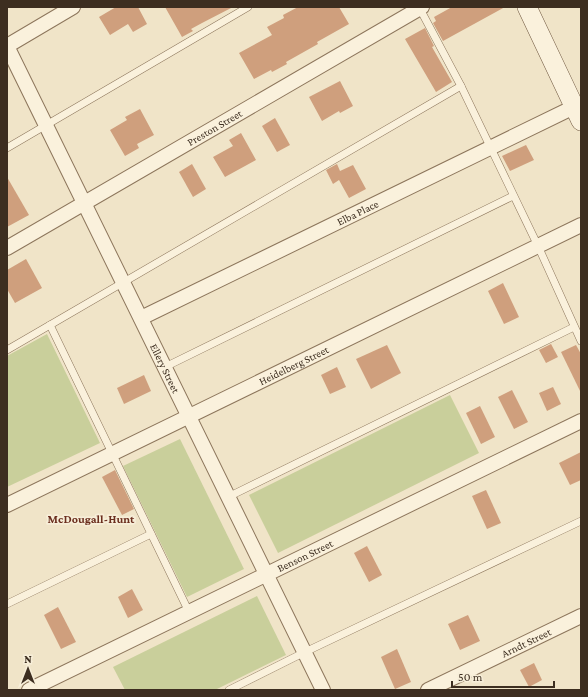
<svg xmlns="http://www.w3.org/2000/svg" width="588" height="697" viewBox="0 0 588 697" font-family="'Crimson Pro',serif">
<style>
.green{fill:#c9cf9b}
.building{fill:#cf9f7d}
.lines{fill:none;stroke-linecap:round;stroke-linejoin:round}
.lane-casing{stroke:#8d765c;stroke-width:8}
.street-casing{stroke:#8d765c;stroke-width:16}
.secondary-casing{stroke:#6f573f;stroke-width:20}
.lane{stroke:#faf1dc;stroke-width:7}
.street{stroke:#faf1dc;stroke-width:14}
.secondary{stroke:#faf1dc;stroke-width:19}
.labels{text-anchor:middle;dominant-baseline:central;stroke-width:3.5;stroke-linejoin:round;paint-order:stroke}
.street-label{font-size:11px;fill:#3d2e20;stroke:#f7eed8}
.neighbourhood-label{font-size:12px;font-weight:bold;fill:#6b2e1e;stroke:#f7eed8}
</style>
<rect width="100%" height="100%" fill="#f0e4c8"/>
<g class="green">
<path d="M 47,334 L 100,443 L 7,487 L 7,356 Z"/>
<path d="M 450,395 L 479,453 L 278,553 L 249,495 Z"/>
<path d="M 180,439 L 244,569 L 187,597 L 123,466 Z"/>
<path d="M 257,596 L 286,655 L 215,690 L 125,690 L 113,667 Z"/>
</g>
<g class="building">
<path d="M 116,7 L 138,7 L 147,24 L 133,32 L 128,24 L 110,35 L 99,17 Z"/>
<path d="M 165,7 L 233,7 L 202,23 L 191,29 L 193,31 L 182,37 Z"/>
<path d="M 298,7 L 339,7 L 349,24 L 317,42 L 318,44 L 286,62 L 287,64 L 272,72 L 271,70 L 254,79 L 239,53 L 272,35 L 267,27 L 284,18 L 283,15 Z"/>
<path d="M 452,7 L 505,7 L 443,41 L 433,23 L 436,21 L 434,17 Z"/>
<path d="M 425,28 L 434,46 L 432,47 L 452,82 L 436,92 L 405,39 Z"/>
<path d="M 340,81 L 353,106 L 340,113 L 339,111 L 322,121 L 309,97 Z"/>
<path d="M 140,109 L 154,135 L 137,144 L 139,148 L 125,156 L 110,130 L 127,120 L 125,117 Z"/>
<path d="M 275,118 L 290,145 L 277,152 L 262,126 Z"/>
<path d="M 241,133 L 256,160 L 225,177 L 213,157 L 233,146 L 229,140 Z"/>
<path d="M 526,145 L 534,160 L 510,171 L 502,156 Z"/>
<path d="M 192,164 L 206,189 L 193,197 L 179,172 Z"/>
<path d="M 337,164 L 340,171 L 353,165 L 366,189 L 349,198 L 339,180 L 333,184 L 326,170 Z"/>
<path d="M 7,177 L 29,215 L 7,227 Z"/>
<path d="M 26,259 L 42,288 L 15,303 L 7,289 L 7,270 Z"/>
<path d="M 503,283 L 519,317 L 504,324 L 488,291 Z"/>
<path d="M 551,344 L 558,357 L 546,363 L 539,350 Z"/>
<path d="M 387,345 L 401,373 L 371,389 L 356,359 Z"/>
<path d="M 576,345 L 581,354 L 581,393 L 561,352 Z"/>
<path d="M 337,367 L 346,387 L 330,394 L 321,375 Z"/>
<path d="M 144,375 L 151,391 L 124,404 L 117,388 Z"/>
<path d="M 553,387 L 561,404 L 547,411 L 539,393 Z"/>
<path d="M 512,390 L 528,422 L 514,429 L 498,397 Z"/>
<path d="M 480,406 L 495,437 L 481,444 L 466,413 Z"/>
<path d="M 581,452 L 581,480 L 570,485 L 559,463 Z"/>
<path d="M 115,470 L 134,509 L 122,515 L 102,477 Z"/>
<path d="M 486,490 L 501,523 L 487,529 L 472,496 Z"/>
<path d="M 367,546 L 382,575 L 369,582 L 354,553 Z"/>
<path d="M 132,589 L 143,610 L 128,618 L 118,597 Z"/>
<path d="M 58,607 L 76,642 L 61,649 L 44,615 Z"/>
<path d="M 468,615 L 480,641 L 460,650 L 448,624 Z"/>
<path d="M 397,649 L 411,682 L 395,689 L 381,657 Z"/>
<path d="M 534,663 L 542,680 L 529,687 L 520,670 Z"/>
</g>
<g class="lines">
<defs>
<g id="lane">
<path d="M 419,7 L 461,86 L 538,246 L 581,341"/>
<path d="M 7,148 L 248,7"/>
<path d="M 50,325 L 189,612"/>
<path d="M 7,350 L 461,86"/>
<path d="M 165,367 L 513,196"/>
<path d="M 228,497 L 574,327"/>
<path d="M 7,604 L 151,534"/>
<path d="M 229,690 L 305,652 L 581,521"/>
</g>
<g id="street">
<path id="s1" d="M 7,46 L 323,690"/>
<path d="M 7,46 L 73,7"/>
<path id="s2" d="M 7,248 L 422,7"/>
<path id="s3" d="M 141,318 L 574,107"/>
<path id="s4" d="M 7,505 L 581,225"/>
<path id="s5" d="M 29,690 L 581,421"/>
<path id="s6" d="M 428,690 L 581,616"/>
</g>
<path id="secondary" d="M 527,7 L 581,121"/>
</defs>
<use href="#lane" class="lane-casing"/>
<use href="#street" class="street-casing"/>
<use href="#secondary" class="secondary-casing"/>
<use href="#lane" class="lane"/>
<use href="#street" class="street"/>
<use href="#secondary" class="secondary"/>
</g>
<g class="labels">
<g class="street-label">
<text stroke="none"><textPath href="#s2" startOffset="240">Preston Street</textPath></text>
<text stroke="none"><textPath href="#s3" startOffset="241">Elba Place</textPath></text>
<text stroke="none"><textPath href="#s4" startOffset="319">Heidelberg Street</textPath></text>
<text stroke="none"><textPath href="#s1" startOffset="359">Ellery Street</textPath></text>
<text stroke="none"><textPath href="#s5" startOffset="307">Benson Street</textPath></text>
<text stroke="none"><textPath href="#s6" startOffset="109">Arndt Street</textPath></text>
</g>
<g class="neighbourhood-label">
<text x="91" y="519">McDougall-Hunt</text>
</g>
</g>
<rect width="588" height="697" fill="none" stroke="#3d2e20" stroke-width="16"/>
<g transform="translate(28 669)" stroke="#f7eed8" stroke-width="3" paint-order="stroke">
<path d="M0-3L7 15L0 10L-7 15Z" fill="#3d2e20"/>
<text y="-6" font-size="11" font-weight="bold" text-anchor="middle" fill="#3d2e20">N</text>
</g>
<path d="M452 681v6h102v-6" fill="none" stroke="#3d2e20" stroke-width="2"/>
<text x="458" y="681" font-size="12" fill="#3d2e20" stroke="#f7eed8" stroke-width="3" paint-order="stroke">50 m</text>
</svg>
